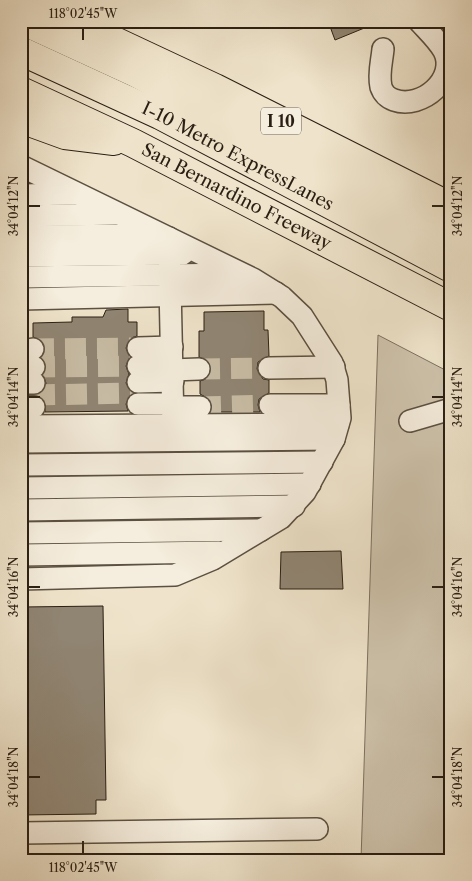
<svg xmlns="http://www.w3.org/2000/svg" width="472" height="881" viewBox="0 0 472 881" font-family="'Libre Caslon Text',serif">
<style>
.green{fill:#cec3ac;stroke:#7c7160}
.building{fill:#908573;stroke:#2a1f13}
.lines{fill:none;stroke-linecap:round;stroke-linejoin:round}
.minor-tunnel{stroke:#c8bda6;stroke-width:21;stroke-dasharray:21 11;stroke-linecap:butt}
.minor-casing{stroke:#5b5041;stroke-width:24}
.highway-casing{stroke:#2a1f13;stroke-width:30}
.minor{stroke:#f5eddd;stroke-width:21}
.highway{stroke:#efe4cb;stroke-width:28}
.ticks{fill:none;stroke:#2a1f13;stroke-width:2}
.labels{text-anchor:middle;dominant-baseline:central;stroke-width:5;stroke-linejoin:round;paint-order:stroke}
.shield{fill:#f5eddd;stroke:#675d50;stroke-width:1}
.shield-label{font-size:16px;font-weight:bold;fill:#2a1f13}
.street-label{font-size:18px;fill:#2a1f13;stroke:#f5eddd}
.neatline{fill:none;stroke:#2a1f13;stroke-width:2}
.ticks-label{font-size:12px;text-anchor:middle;fill:#2a1f13}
</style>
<rect width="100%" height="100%" fill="#efe4cb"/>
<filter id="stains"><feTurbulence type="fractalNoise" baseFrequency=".004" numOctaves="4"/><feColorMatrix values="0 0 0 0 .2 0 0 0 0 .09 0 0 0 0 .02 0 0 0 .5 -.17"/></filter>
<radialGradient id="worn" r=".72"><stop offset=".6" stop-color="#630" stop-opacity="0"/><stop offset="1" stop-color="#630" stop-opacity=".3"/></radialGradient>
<path class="green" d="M 378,335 L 451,373 L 451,849 L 433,860 L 361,860 Z"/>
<g class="building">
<path d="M 328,21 L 379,21 L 379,22 L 335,40 Z"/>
<path d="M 128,309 L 128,322 L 137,322 L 137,336 L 131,338 L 126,348 L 130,357 L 126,366 L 129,374 L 126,383 L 132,393 L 126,404 L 128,411 L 45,412 L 45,401 L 36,395 L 45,390 L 46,383 L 43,375 L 46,366 L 42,358 L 45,347 L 42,341 L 33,337 L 33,323 L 72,322 L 72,317 L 103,317 L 106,310 Z"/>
<path d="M 264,311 L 264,330 L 268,330 L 269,356 L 258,362 L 257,369 L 263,379 L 269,380 L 269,393 L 259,399 L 258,405 L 260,412 L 211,412 L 211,400 L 200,394 L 200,381 L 206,379 L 211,369 L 209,362 L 199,357 L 199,331 L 204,331 L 204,312 Z"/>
<path d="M 341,551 L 343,589 L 280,589 L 281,552 Z"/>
<path d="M 103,606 L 106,800 L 96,800 L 96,814 L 21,815 L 21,607 Z"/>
</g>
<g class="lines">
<g class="minor-tunnel">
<path d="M 33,349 L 138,348"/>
<path d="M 34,367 L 138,366"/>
<path d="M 199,369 L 269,368"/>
<path d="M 34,395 L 138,393"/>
<path d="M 200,407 L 270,405"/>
</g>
<defs>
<g id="minor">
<path d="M 383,49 C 382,61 378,74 381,87 C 383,93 388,98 394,100 C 422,110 458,78 444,51 C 438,40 427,30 419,21"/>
<path d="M 21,166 L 253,279 L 282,297 L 302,316 L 332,363 L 337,380 L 340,418 L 334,439 L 305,492 L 281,518 L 213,559 L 175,575 L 21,579"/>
<path d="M 21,195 L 74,194"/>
<path d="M 21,216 L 116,214"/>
<path d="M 21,236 L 158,235"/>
<path d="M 169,238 L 173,425"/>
<path d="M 21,256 L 183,254"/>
<path d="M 21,277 L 238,274"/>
<path d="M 21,299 L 276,293"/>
<path d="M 138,348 L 172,347"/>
<path d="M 21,351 L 33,349"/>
<path d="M 138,366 L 172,365"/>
<path d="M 21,368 L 34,367"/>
<path d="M 269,368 L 334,367"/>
<path d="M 172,370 L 199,369"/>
<path d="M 138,382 L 173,381"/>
<path d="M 21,383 L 34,383"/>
<path d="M 138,404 L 173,404"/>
<path d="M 270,405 L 339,405"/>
<path d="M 21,407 L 34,407"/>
<path d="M 173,407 L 200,407"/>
<path d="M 410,421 L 451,409"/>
<path d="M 21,426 L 338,424"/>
<path d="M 21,442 L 334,439"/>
<path d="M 21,465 L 322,462"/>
<path d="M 21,488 L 310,484"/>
<path d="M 21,510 L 294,506"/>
<path d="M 21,533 L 261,530"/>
<path d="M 21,555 L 219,552"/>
<path d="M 21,833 L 317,829"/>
</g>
<g id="highway">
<path d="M 23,21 L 136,73 L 451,237"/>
<path d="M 72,21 L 215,88 L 451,207"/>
<path id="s1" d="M 21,51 L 160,115 L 451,268"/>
<path id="s2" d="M 21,91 L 133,143 L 451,307"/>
<path d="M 21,119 L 65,135 L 114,141"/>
</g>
</defs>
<use href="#minor" class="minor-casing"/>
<use href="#highway" class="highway-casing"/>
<use href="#minor" class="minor"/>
<use href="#highway" class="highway"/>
</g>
<path class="ticks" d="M 83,28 L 83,40M 28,206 L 40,206M 432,206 L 444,206M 28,397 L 40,397M 432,397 L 444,397M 28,587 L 40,587M 432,587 L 444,587M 28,777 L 40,777M 432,777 L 444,777M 83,841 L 83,854"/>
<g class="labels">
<rect class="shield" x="261" y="107.5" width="40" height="27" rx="4"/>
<g class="shield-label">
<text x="281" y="121">I 10</text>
</g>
<g class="street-label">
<text stroke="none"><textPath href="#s1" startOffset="241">I-10 Metro ExpressLanes</textPath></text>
<text stroke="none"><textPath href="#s2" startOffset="240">San Bernardino Freeway</textPath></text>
</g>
</g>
<rect width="472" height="881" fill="none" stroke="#efe4cb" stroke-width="55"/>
<rect x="28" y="28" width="416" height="826" class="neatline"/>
<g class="ticks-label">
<text x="83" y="18">118°02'45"W</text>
<text transform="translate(458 206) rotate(-90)" y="4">34°04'12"N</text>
<text transform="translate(14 206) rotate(-90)" y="4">34°04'12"N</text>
<text transform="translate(458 397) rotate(-90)" y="4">34°04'14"N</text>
<text transform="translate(14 397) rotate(-90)" y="4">34°04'14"N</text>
<text transform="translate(458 587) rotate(-90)" y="4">34°04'16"N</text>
<text transform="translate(14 587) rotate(-90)" y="4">34°04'16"N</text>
<text transform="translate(14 777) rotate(-90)" y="4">34°04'18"N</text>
<text transform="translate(458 777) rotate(-90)" y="4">34°04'18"N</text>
<text x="83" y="872">118°02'45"W</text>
</g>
<rect width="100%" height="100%" filter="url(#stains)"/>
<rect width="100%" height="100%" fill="url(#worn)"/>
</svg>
